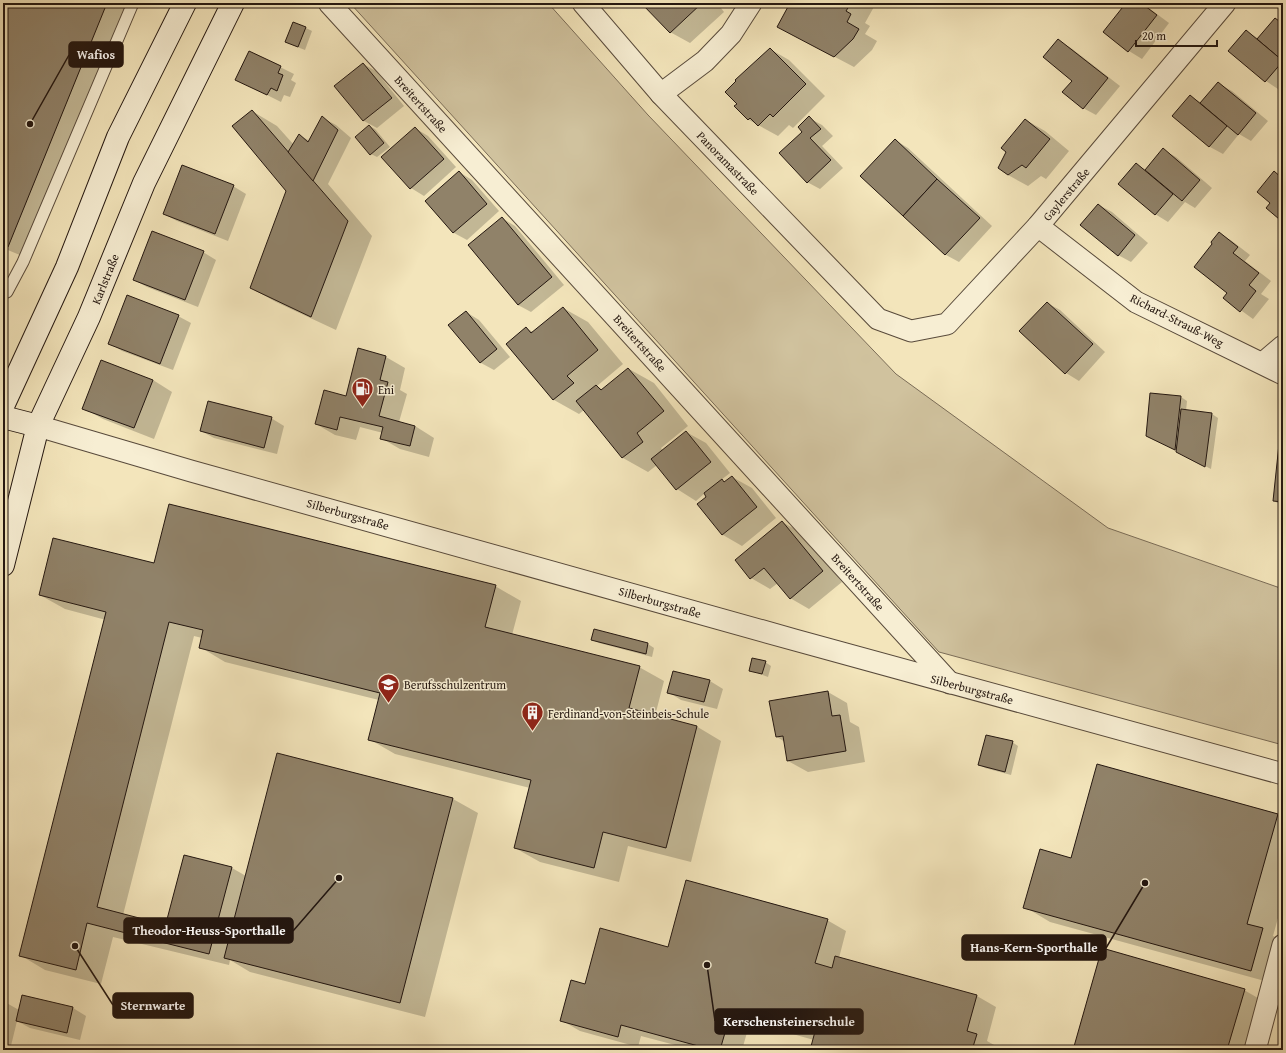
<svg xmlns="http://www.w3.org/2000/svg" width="1286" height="1053" viewBox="0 0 1286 1053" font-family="'Gentium Book Plus',serif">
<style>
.green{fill:#d0c29e;stroke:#7a6c57}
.shadow{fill:#0003}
.building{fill:#908269;stroke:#241710}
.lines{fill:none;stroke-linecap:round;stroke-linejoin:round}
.lane-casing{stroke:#584a3b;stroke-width:13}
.street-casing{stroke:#584a3b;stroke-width:23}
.secondary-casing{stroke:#241710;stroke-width:24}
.lane{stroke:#f7eed3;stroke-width:11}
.street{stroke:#f7eed3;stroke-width:21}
.secondary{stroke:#f7eed3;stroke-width:22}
.labels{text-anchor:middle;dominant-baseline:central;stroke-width:3;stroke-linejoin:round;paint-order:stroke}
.street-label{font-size:12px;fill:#241710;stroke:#f7eed3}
.poi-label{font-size:12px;fill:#241710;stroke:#f7eed3;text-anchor:start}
.leader{fill:none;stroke:#241710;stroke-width:1.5}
.callout-dot{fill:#241710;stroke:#f7eed3;stroke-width:1.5}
.callout{fill:#241710;stroke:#241710;stroke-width:1.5}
.callout-label{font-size:13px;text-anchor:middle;font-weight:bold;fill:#fff}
</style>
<rect width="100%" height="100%" fill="#f3e5bb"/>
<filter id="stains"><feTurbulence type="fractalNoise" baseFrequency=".005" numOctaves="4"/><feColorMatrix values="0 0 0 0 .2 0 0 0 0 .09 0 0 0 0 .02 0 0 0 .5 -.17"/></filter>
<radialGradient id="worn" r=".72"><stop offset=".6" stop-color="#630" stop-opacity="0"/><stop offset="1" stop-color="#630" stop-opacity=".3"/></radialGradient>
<path class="green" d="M 350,3 L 548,3 L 648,115 L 896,374 L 1108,528 L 1283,589 L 1283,745 L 939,652 Z"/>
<g class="shadow">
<path d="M 3,3 L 131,3 L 27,258 L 3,248 Z"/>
<path d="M 643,3 L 727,3 L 721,8 L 724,12 L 690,43 L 670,32 Z"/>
<path d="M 791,3 L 870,3 L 875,5 L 865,23 L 870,26 L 865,34 L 877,41 L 872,50 L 854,67 L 778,27 Z"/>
<path d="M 1127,3 L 1142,3 L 1169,23 L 1142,59 L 1129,51 L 1104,32 Z"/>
<path d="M 1276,19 L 1283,24 L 1283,84 L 1278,89 L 1266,81 L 1229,51 L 1246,31 L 1259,39 Z"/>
<path d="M 306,28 L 312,31 L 305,50 L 292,45 Z"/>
<path d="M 1058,41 L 1071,48 L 1120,86 L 1096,115 L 1083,108 Z"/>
<path d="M 770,49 L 789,60 L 825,96 L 793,128 L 789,125 L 778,136 L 749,120 L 736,106 L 739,104 L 736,80 Z"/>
<path d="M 250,52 L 294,74 L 291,80 L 296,83 L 290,97 L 284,95 L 281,102 L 237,80 Z"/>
<path d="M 363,64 L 376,71 L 404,106 L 377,128 L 364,121 L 336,86 Z"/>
<path d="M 1219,84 L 1232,91 L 1268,121 L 1251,141 L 1239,134 L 1223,154 L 1210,147 L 1173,116 L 1190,96 L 1202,103 Z"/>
<path d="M 252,111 L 277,126 L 294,145 L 299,135 L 310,141 L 323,118 L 336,125 L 351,138 L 328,184 L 372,236 L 336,330 L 276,302 L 251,288 L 287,191 Z"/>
<path d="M 809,118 L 822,125 L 833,136 L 822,146 L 843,168 L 820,189 L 807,182 L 804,132 Z"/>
<path d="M 1026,120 L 1045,131 L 1069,151 L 1046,179 L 1041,176 L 1028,186 L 1008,175 Z"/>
<path d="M 369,126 L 375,129 L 390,147 L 377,157 L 371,154 Z"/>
<path d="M 415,128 L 428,136 L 456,167 L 424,196 L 411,188 Z"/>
<path d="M 895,140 L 908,148 L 992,226 L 959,262 L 946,255 L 862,176 Z"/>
<path d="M 1163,150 L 1176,157 L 1212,188 L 1195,208 L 1185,202 L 1168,222 L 1155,214 L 1136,164 L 1146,170 Z"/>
<path d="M 459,172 L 472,180 L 499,211 L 467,240 L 454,233 L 426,201 Z"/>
<path d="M 1274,172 L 1283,177 L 1283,220 L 1267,208 L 1272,203 Z"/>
<path d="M 233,186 L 246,194 L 228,241 L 177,221 L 164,214 Z"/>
<path d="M 1099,205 L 1112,212 L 1148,243 L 1131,262 L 1118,255 Z"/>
<path d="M 502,218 L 515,226 L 564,285 L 531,312 L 518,305 L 469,246 Z"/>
<path d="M 1219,233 L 1232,241 L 1250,255 L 1245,261 L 1271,281 L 1261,294 L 1269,299 L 1253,319 L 1224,298 L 1228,293 Z"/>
<path d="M 203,252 L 216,260 L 198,307 L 147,287 L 134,280 Z"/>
<path d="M 1047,303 L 1060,310 L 1105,352 L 1079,381 L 1066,373 Z"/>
<path d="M 563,308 L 588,322 L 623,364 L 597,386 L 603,390 L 629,369 L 654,383 L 688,426 L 661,448 L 663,451 L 686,432 L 706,443 L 730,473 L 721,480 L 725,482 L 732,477 L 752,488 L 776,518 L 742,546 L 723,535 L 698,504 L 707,497 L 705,493 L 696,501 L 677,489 L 657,465 L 648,472 L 623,458 L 584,410 L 579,414 L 554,400 L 507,344 L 526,328 L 533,332 Z"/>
<path d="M 466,312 L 479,320 L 510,357 L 494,370 L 481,363 L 450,326 Z"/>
<path d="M 178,316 L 191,323 L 173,370 L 122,351 L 109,343 Z"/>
<path d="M 359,350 L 386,357 L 405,368 L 400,390 L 407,394 L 399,422 L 415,426 L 434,438 L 429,457 L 400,449 L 381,438 L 383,433 L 360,427 L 356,440 L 335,435 L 316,424 L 346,397 Z"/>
<path d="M 153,380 L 172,392 L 154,439 L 103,419 L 83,408 Z"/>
<path d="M 1181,397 L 1187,401 L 1186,411 L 1212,414 L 1218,418 L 1211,469 L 1153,439 Z"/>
<path d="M 271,418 L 284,426 L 277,454 L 214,438 L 201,431 Z"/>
<path d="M 1283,426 L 1283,506 L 1274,501 Z"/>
<path d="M 782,522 L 802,533 L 842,582 L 809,609 L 790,598 L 778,583 L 770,589 L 751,578 Z"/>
<path d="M 155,565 L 495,586 L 521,601 L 512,635 L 639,667 L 664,681 L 655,716 L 696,726 L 721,741 L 691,862 L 628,846 L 619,882 L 540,862 L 515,848 L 530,788 L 395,754 L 369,739 L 379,700 L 225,662 L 200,647 L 202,638 L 194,636 L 123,915 L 165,926 L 232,868 L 246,876 L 278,754 L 453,799 L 478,813 L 425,1017 L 250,972 L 230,960 L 229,965 L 113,937 L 101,984 L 45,970 L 20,955 L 106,620 L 65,609 L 40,595 Z"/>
<path d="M 595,631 L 648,644 L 654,648 L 652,657 L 599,643 L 593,640 Z"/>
<path d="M 765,662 L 771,666 L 768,677 L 750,670 Z"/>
<path d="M 673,672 L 710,681 L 723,689 L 717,709 L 681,700 L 668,692 Z"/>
<path d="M 828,692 L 847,703 L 850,722 L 859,727 L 865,762 L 808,772 L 788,761 L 785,742 L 777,737 Z"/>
<path d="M 1012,742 L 1018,746 L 1011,775 L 985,768 L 979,764 Z"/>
<path d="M 1098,765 L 1278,815 L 1283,818 L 1283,900 L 1273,936 L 1283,941 L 1276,984 L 1050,922 L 1025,907 L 1071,859 Z"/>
<path d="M 827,920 L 846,931 L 839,958 L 977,996 L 996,1007 L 987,1041 L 996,1046 L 994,1050 L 811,1050 L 814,1040 L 750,1022 L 742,1050 L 694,1050 L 641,1036 L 638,1047 L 580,1031 L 561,1020 L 585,985 L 669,948 Z"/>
<path d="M 1244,990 L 1270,1005 L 1257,1050 L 1074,1050 Z"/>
<path d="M 23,996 L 73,1008 L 86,1016 L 80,1040 L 30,1028 L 17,1021 L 10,1050 L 3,1050 L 3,1001 L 19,1010 Z"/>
</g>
<g class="building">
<path d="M 3,3 L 107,3 L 8,247 L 3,245 Z"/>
<path d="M 641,3 L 702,3 L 670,33 Z"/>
<path d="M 790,3 L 851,3 L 846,11 L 851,14 L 847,22 L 859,29 L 853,39 L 834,57 L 777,27 Z"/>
<path d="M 1126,3 L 1141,3 L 1157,15 L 1128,52 L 1103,32 Z"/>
<path d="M 1275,18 L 1283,24 L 1283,61 L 1257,39 Z"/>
<path d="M 293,22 L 306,27 L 298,47 L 285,42 Z"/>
<path d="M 1246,30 L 1283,61 L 1265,82 L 1228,51 Z"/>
<path d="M 1058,39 L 1108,78 L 1083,109 L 1062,92 L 1072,81 L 1043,57 Z"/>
<path d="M 770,48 L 806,84 L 773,117 L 770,114 L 758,126 L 750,118 L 748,120 L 734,106 L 737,104 L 725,92 L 736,81 L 735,80 Z"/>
<path d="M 249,51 L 281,66 L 278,73 L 283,75 L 277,91 L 271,88 L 267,95 L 235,80 Z"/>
<path d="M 363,63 L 392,98 L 363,121 L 334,86 Z"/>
<path d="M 1218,82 L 1256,113 L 1238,135 L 1200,103 Z"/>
<path d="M 1190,95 L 1227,126 L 1209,147 L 1172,116 Z"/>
<path d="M 252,110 L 348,221 L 311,317 L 250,288 L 286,191 L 232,126 Z"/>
<path d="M 322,116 L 338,130 L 313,181 L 288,152 L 299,134 L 308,142 Z"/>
<path d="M 809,116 L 821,129 L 810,138 L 831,160 L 807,183 L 779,153 L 802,132 L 798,127 Z"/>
<path d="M 1025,119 L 1050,139 L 1026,168 L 1022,165 L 1008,175 L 998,168 L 1006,152 L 1001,148 Z"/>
<path d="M 369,125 L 384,143 L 370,155 L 355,137 Z"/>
<path d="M 415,127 L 444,159 L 410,189 L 381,157 Z"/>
<path d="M 895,139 L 937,179 L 903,216 L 860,176 Z"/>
<path d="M 1163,148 L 1200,180 L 1182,201 L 1145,170 Z"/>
<path d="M 1136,163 L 1173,194 L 1155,215 L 1118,184 Z"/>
<path d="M 182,165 L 234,185 L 215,234 L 163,214 Z"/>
<path d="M 459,171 L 487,204 L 453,233 L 425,201 Z"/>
<path d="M 1274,171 L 1283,179 L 1283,214 L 1279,219 L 1266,208 L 1270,203 L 1257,192 Z"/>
<path d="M 937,179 L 980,218 L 945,255 L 903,216 Z"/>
<path d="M 1098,204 L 1135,235 L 1118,256 L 1080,225 Z"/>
<path d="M 502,217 L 552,277 L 518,305 L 468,245 Z"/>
<path d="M 152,231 L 204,251 L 185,300 L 133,280 Z"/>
<path d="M 1219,232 L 1238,247 L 1233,253 L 1259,273 L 1249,285 L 1256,291 L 1240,312 L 1223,298 L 1227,293 L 1194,267 L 1212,244 L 1211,242 Z"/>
<path d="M 127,295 L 179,315 L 160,364 L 108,344 Z"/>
<path d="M 1047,302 L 1093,344 L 1065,374 L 1019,331 Z"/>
<path d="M 563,307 L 598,350 L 567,376 L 574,383 L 553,400 L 506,344 L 526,327 L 531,333 Z"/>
<path d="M 466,311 L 497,349 L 480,363 L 448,325 Z"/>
<path d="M 358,348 L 386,356 L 380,380 L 388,382 L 379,416 L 415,426 L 410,446 L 380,439 L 383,427 L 340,417 L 337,430 L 315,424 L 324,390 L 346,396 Z"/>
<path d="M 101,360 L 153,380 L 134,428 L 82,409 Z"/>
<path d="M 628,368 L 664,411 L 637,433 L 643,442 L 622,458 L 576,401 L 596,385 L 601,390 Z"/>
<path d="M 1150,393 L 1181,396 L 1175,450 L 1146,436 Z"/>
<path d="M 208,401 L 272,417 L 264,448 L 200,431 Z"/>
<path d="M 1181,409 L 1212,413 L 1205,467 L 1176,452 Z"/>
<path d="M 1281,425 L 1283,425 L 1283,502 L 1273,501 Z"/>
<path d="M 686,431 L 711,462 L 676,490 L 651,459 Z"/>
<path d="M 732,476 L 757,507 L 722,535 L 697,504 L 706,497 L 704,493 L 722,479 L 724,482 Z"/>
<path d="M 169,504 L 496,585 L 485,627 L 640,666 L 629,708 L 697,726 L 666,848 L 603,832 L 594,868 L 514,848 L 531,780 L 368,740 L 380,693 L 199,648 L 203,630 L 169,622 L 97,907 L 166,925 L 161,942 L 87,923 L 76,970 L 19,956 L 106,612 L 39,595 L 53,538 L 154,563 Z"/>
<path d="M 782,521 L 823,571 L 790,599 L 764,568 L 750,579 L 735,560 Z"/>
<path d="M 594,629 L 648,643 L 646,654 L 591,640 Z"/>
<path d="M 752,658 L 766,661 L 762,674 L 749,671 Z"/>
<path d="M 673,671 L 710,680 L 704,702 L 667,693 Z"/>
<path d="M 828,691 L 832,716 L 840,715 L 846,751 L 787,761 L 783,736 L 776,737 L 769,701 Z"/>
<path d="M 986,735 L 1013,741 L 1005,772 L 978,765 Z"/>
<path d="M 277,753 L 453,798 L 400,1003 L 224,958 Z"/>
<path d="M 1097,764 L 1278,814 L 1247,924 L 1263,928 L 1251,971 L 1023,908 L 1040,849 L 1071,858 Z"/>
<path d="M 184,855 L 232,867 L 209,954 L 161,942 Z"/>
<path d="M 686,880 L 828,919 L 815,963 L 832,968 L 835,956 L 977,995 L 967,1031 L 977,1034 L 972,1050 L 810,1050 L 819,1017 L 805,1013 L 800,1031 L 731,1012 L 720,1050 L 713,1050 L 621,1025 L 618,1037 L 560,1021 L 571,980 L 585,984 L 600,928 L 668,947 Z"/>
<path d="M 1102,948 L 1245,989 L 1227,1050 L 1073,1050 Z"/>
<path d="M 22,995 L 73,1007 L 67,1033 L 16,1021 Z"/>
</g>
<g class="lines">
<defs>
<path id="lane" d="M 7,292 L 23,262 L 133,3"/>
<g id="street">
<path d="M 329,3 L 950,683"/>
<path d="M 583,3 L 661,94 L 878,319 L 911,331 L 947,324 L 1038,226 L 1225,3"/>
<path d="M 661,94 L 705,61 L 731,34 L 751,3"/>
<path d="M 1038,226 L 1136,302 L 1283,374"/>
<path d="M 1263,363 L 1283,346"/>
<path d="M 38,426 L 191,471 L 795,640 L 1283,774"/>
<path d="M 1255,1050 L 1283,945"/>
</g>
<g id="secondary">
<path d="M 3,406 L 67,267 L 118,137 L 185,3"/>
<path d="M 3,417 L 38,426"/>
<path d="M 3,565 L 38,426 L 89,317 L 144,183 L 233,3"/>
</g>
</defs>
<use href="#lane" class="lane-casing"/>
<use href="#street" class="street-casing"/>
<use href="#secondary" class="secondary-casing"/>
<use href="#lane" class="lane"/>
<use href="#street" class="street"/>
<use href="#secondary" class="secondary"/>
</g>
<defs>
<symbol id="fuel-pin" viewBox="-11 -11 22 30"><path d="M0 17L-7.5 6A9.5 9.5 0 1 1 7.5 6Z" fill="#8f2418" stroke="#f7eed3"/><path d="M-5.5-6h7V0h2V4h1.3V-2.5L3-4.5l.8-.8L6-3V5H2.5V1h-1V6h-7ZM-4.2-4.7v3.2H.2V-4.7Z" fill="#fff"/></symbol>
<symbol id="school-pin" viewBox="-11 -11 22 30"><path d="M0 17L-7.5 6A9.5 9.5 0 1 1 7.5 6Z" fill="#8f2418" stroke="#f7eed3"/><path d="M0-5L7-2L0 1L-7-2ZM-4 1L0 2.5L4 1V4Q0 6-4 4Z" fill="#fff"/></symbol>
<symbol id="building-pin" viewBox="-11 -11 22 30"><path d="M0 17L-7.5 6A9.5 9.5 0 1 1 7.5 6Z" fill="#8f2418" stroke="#f7eed3"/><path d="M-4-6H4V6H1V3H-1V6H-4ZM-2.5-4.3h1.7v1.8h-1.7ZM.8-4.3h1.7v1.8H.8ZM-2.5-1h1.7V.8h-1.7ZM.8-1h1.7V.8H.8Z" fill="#fff"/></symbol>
</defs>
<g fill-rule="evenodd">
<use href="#fuel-pin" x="350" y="376" width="25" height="34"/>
<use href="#school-pin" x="376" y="672" width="25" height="34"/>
<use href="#building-pin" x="520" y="700" width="25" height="34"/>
</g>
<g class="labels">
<g class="street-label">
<text transform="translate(421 104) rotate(48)">Breitertstraße</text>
<text transform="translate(728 163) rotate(46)">Panoramastraße</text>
<text transform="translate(1066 194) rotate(-50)">Gaylerstraße</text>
<text transform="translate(105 279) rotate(-68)">Karlstraße</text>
<text transform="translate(1177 320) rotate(27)">Richard-Strauß-Weg</text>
<text transform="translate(640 343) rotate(48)">Breitertstraße</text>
<text transform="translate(348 514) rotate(16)">Silberburgstraße</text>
<text transform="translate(858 582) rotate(48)">Breitertstraße</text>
<text transform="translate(660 602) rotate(16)">Silberburgstraße</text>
<text transform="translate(972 689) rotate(15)">Silberburgstraße</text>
</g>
<g class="poi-label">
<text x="378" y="389">Eni</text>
<text x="404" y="684">Berufsschulzentrum</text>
<text x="548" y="713">Ferdinand-von-Steinbeis-Schule</text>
</g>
</g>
<path class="leader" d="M30 124L69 55M339 878L293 931M1145 883L1106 948M75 946L113 1005M707 965L715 1021"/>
<g class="callout-dot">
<circle cx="30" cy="124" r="4"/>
<circle cx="339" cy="878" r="4"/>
<circle cx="1145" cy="883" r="4"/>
<circle cx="75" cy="946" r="4"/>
<circle cx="707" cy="965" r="4"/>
</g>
<g class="callout">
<rect x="69" y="42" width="54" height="25" rx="4"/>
<rect x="124" y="918" width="169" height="25" rx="4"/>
<rect x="962" y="935" width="144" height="25" rx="4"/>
<rect x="113" y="993" width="80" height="25" rx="4"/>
<rect x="715" y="1009" width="148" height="25" rx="4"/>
</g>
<g class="callout-label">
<text x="96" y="59">Wafios</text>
<text x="209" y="935">Theodor-Heuss-Sporthalle</text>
<text x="1034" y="952">Hans-Kern-Sporthalle</text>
<text x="153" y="1010">Sternwarte</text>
<text x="789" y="1026">Kerschensteinerschule</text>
</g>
<rect width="1286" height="1053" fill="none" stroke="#f3e5bb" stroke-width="16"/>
<rect x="4" y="4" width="1278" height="1045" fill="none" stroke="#241710" stroke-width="2"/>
<rect x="8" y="8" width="1270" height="1037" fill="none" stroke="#241710"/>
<path d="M1136 40v6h81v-6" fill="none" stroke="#241710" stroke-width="2"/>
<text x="1142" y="40" font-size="12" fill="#241710" stroke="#f7eed3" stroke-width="3" paint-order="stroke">20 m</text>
<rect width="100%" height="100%" filter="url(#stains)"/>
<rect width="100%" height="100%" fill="url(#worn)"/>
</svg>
